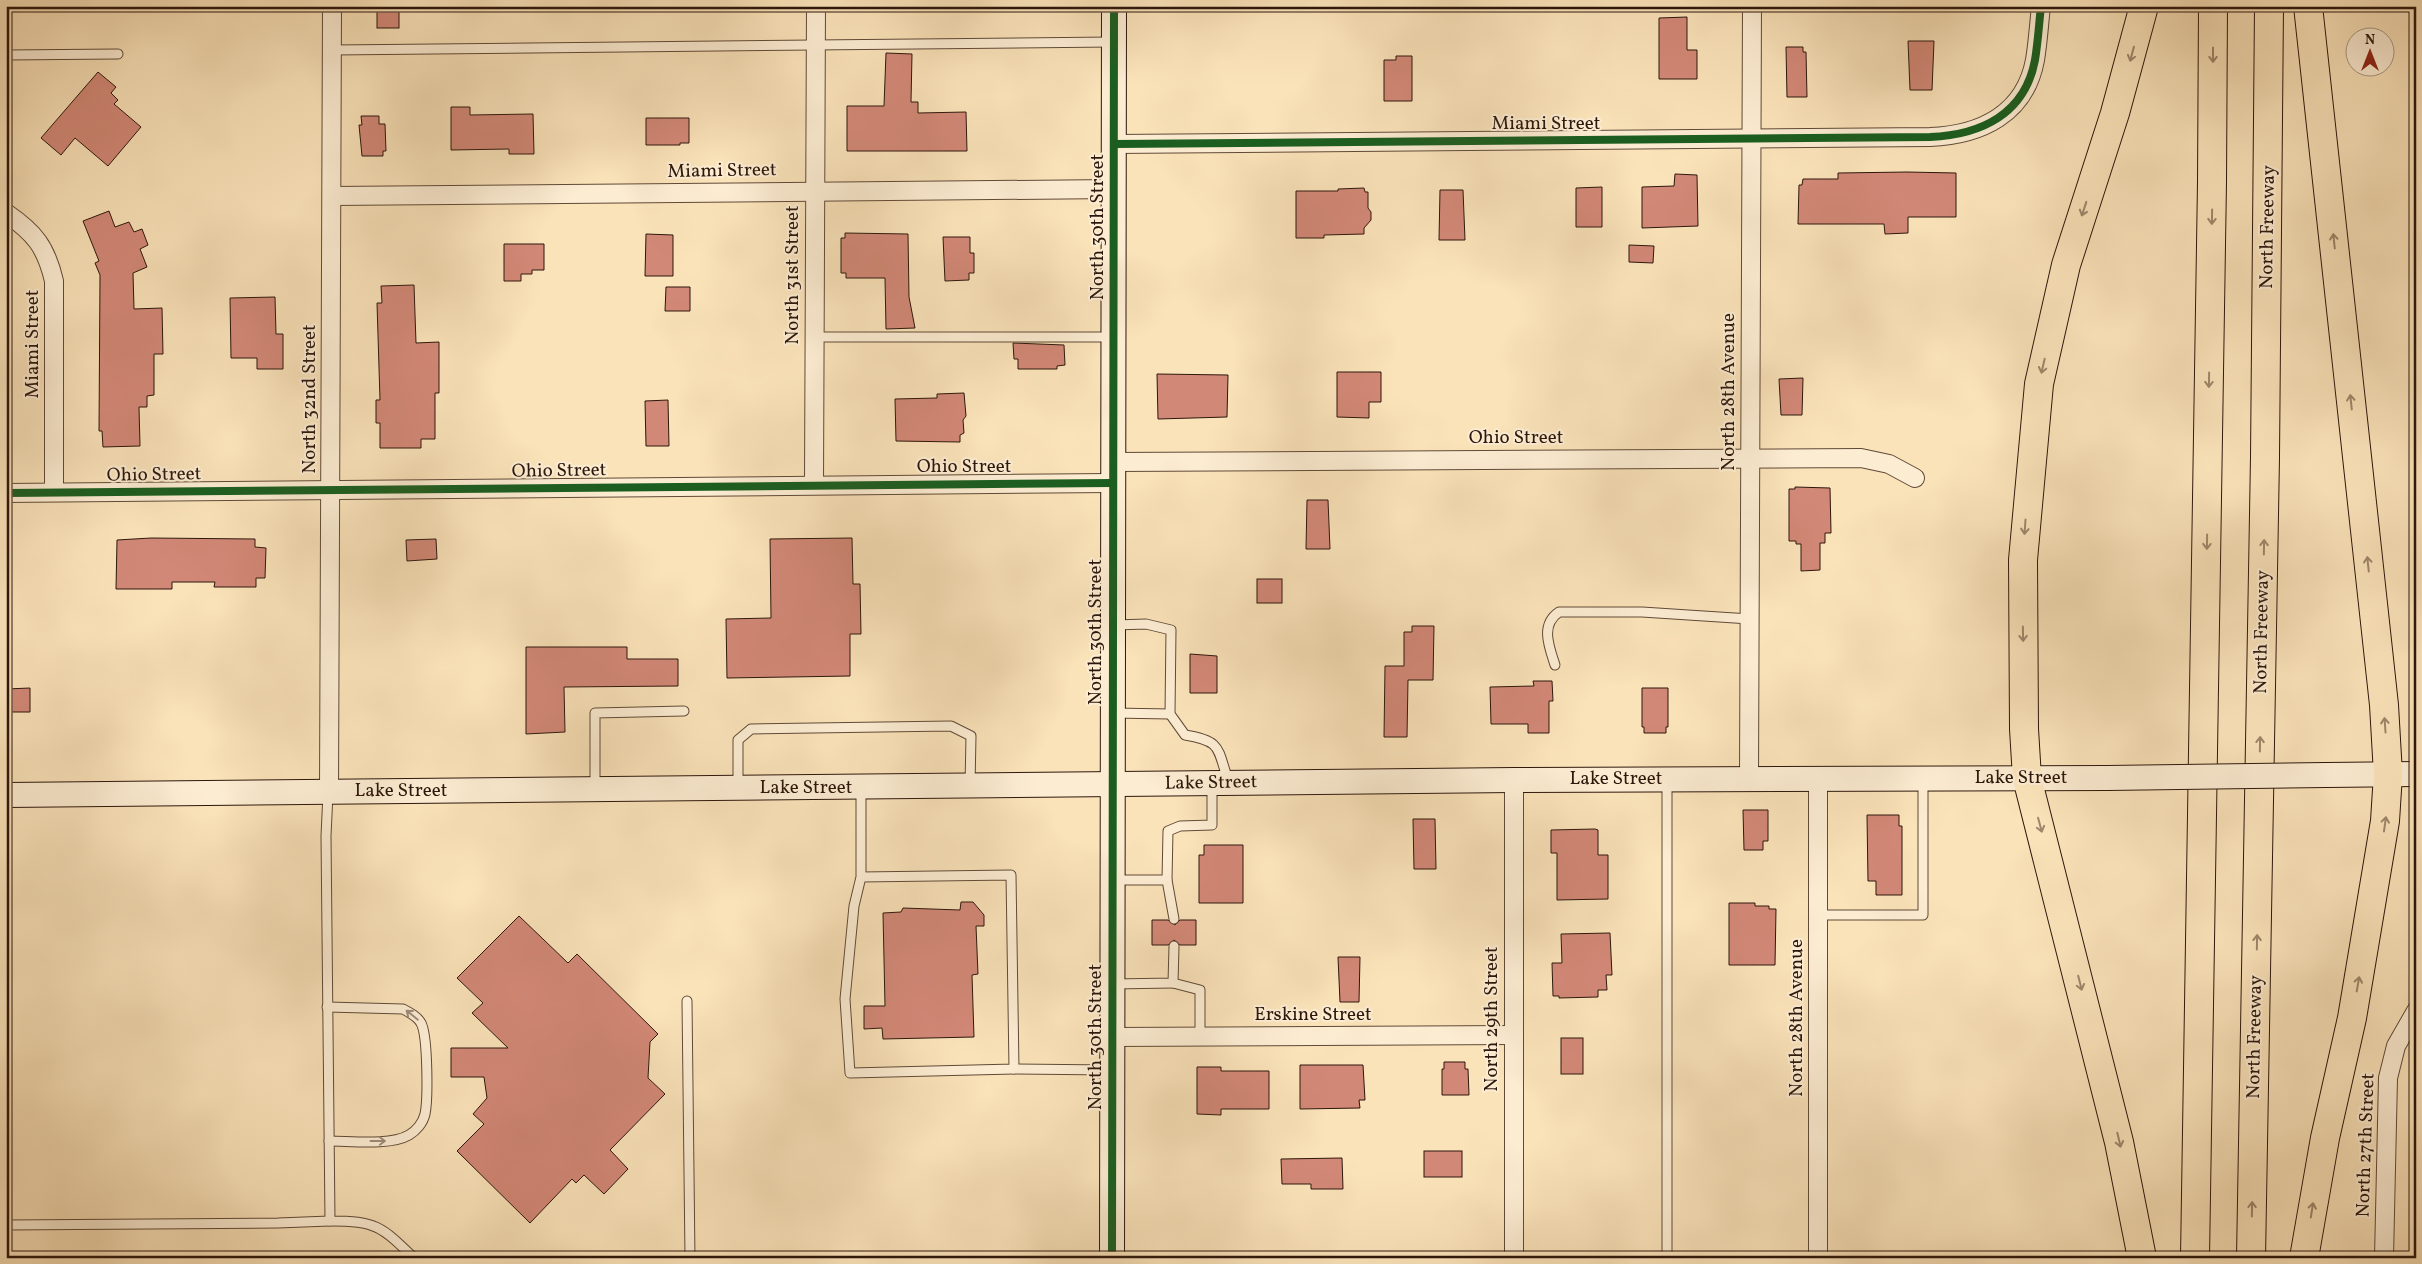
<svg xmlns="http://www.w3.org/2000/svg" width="2422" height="1264" viewBox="0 0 2422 1264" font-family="Vollkorn,serif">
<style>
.building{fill:#d28877;stroke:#2d170c}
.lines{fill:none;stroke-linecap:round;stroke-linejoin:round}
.lane-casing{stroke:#604a37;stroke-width:11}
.street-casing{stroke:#604a37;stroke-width:20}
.secondary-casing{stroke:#2d170c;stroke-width:26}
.highway-casing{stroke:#2d170c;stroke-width:30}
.lane{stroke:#fcecd2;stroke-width:9}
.street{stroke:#fcecd2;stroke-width:18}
.secondary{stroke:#fcecd2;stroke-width:24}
.highway{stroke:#fae2b9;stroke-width:28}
.secondary-bridge-casing{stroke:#2d170c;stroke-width:26;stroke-linecap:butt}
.secondary-bridge{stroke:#fcecd2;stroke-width:24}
.cycleway-casing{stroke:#fcecd2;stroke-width:11}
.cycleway{stroke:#1b5e20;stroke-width:8}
.oneway{stroke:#9e876b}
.oneway2{stroke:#9f8c79}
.labels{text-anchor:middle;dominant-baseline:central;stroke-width:4;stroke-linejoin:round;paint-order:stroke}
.street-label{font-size:19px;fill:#2d170c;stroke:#fcecd2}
</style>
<rect width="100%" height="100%" fill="#fae2b9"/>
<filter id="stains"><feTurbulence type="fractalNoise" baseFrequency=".004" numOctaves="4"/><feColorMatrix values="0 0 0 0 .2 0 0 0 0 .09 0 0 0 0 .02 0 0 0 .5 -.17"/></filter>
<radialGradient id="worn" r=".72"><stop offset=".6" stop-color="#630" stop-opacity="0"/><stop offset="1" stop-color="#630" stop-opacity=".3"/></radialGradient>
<g class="building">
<rect x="377" y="7" width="22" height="21"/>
<path d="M 1687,17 L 1687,50 L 1697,50 L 1697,79 L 1659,79 L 1659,18 Z"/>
<path d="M 1908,41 L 1934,41 L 1932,90 L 1910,90 Z"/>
<path d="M 1786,47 L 1803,47 L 1803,52 L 1806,52 L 1807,97 L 1787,97 Z"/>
<path d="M 886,53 L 912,54 L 911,102 L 918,102 L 918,113 L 966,112 L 967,151 L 847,151 L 847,106 L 884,106 Z"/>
<path d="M 1396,56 L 1412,56 L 1412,101 L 1384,101 L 1384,60 L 1396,60 Z"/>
<path d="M 98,72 L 116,87 L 111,93 L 118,100 L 114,104 L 141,127 L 108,166 L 75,138 L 61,155 L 41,138 Z"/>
<path d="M 451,107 L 470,107 L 470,115 L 533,114 L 534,154 L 509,154 L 509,149 L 451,150 Z"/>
<path d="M 361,116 L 379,116 L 379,124 L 385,124 L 386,151 L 383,151 L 383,156 L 362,156 L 359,125 L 362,125 Z"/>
<path d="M 646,118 L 689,118 L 689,143 L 680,143 L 680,145 L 646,145 Z"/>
<path d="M 1907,172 L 1956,173 L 1956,217 L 1908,217 L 1908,233 L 1885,234 L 1884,224 L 1798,224 L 1799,185 L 1802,185 L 1803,179 L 1838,179 L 1838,173 Z"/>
<path d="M 1675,174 L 1697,175 L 1698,226 L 1642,228 L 1642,187 L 1674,186 Z"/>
<path d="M 1602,187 L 1602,227 L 1576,227 L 1576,188 Z"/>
<path d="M 1364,188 L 1365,192 L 1368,192 L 1368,208 L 1371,212 L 1371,220 L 1364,228 L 1364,234 L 1324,235 L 1324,238 L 1296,238 L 1296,191 L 1338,191 L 1338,189 Z"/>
<path d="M 1440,190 L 1463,190 L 1465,240 L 1439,240 Z"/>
<path d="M 109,211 L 115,227 L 129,222 L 134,232 L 142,229 L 148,245 L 140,249 L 147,267 L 133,273 L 134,309 L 162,308 L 163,354 L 154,354 L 154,395 L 147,396 L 147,407 L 139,407 L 140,446 L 103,447 L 102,431 L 99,431 L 100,275 L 95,263 L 99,261 L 83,221 Z"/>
<path d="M 845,233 L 908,234 L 909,297 L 915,328 L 886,329 L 885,278 L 846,278 L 846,273 L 841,273 L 841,238 L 845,238 Z"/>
<path d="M 646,234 L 673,235 L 673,276 L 645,276 Z"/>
<path d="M 943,237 L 970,237 L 970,253 L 974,253 L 974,273 L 969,273 L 969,280 L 945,281 Z"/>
<path d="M 504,244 L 544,244 L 544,270 L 532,270 L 532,274 L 521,274 L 521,281 L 504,281 Z"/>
<path d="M 1629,245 L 1654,246 L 1653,263 L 1629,262 Z"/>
<path d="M 414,285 L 416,343 L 439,342 L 439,393 L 435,393 L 435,439 L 421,439 L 421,448 L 380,448 L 380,423 L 376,423 L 376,400 L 380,400 L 377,303 L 382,303 L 381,286 Z"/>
<path d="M 666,287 L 690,287 L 690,311 L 665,311 Z"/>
<path d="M 275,297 L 276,334 L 283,334 L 283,369 L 257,369 L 257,358 L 231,358 L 230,298 Z"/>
<path d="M 1013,343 L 1064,345 L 1065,365 L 1057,366 L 1057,369 L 1018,369 L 1018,359 L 1014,359 Z"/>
<path d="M 1337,372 L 1381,372 L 1381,402 L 1369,402 L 1369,418 L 1337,417 Z"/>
<path d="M 1157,374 L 1228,375 L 1227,417 L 1158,419 Z"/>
<path d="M 1803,378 L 1802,415 L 1781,415 L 1779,379 Z"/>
<path d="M 964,393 L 966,416 L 963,420 L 964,433 L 960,435 L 960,442 L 896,441 L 895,399 L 937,398 L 937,394 Z"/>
<path d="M 668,400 L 669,446 L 646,446 L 645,401 Z"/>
<path d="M 1795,487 L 1830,488 L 1831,533 L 1825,533 L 1825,543 L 1820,543 L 1820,570 L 1801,571 L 1801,544 L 1796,544 L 1796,541 L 1789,541 L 1789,489 L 1795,489 Z"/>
<path d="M 1307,500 L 1328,500 L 1330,549 L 1306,549 Z"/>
<path d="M 151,538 L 255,539 L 255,547 L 266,548 L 265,578 L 256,578 L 256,587 L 214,587 L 215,582 L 172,582 L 172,589 L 116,589 L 117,540 Z"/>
<path d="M 852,538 L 853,584 L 860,584 L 861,634 L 850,634 L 850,676 L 727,678 L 726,619 L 771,618 L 770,539 Z"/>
<path d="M 436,539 L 437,559 L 407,561 L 406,540 Z"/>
<rect x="1257" y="579" width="25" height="24"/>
<path d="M 1412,626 L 1434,626 L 1433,680 L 1408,680 L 1407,737 L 1384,737 L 1385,666 L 1404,666 L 1404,632 L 1412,632 Z"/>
<path d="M 526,647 L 627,647 L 627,659 L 678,659 L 678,686 L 564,687 L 565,732 L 526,734 Z"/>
<path d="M 1190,654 L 1217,656 L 1217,693 L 1190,693 Z"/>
<path d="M 1533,681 L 1552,681 L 1553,701 L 1549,701 L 1549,733 L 1528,733 L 1528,724 L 1491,724 L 1490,687 L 1534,686 Z"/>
<path d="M 30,688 L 30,712 L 6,712 L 6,689 Z"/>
<path d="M 1642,688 L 1668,688 L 1668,727 L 1666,727 L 1666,733 L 1644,733 L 1644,727 L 1642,727 Z"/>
<path d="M 1743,810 L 1768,810 L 1768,841 L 1763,841 L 1763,850 L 1744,850 Z"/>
<path d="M 1867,815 L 1899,815 L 1899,826 L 1902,826 L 1902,895 L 1876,895 L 1876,881 L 1868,881 Z"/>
<path d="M 1413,819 L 1435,819 L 1436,869 L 1414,869 Z"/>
<path d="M 1595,829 L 1598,830 L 1598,855 L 1608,855 L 1608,899 L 1557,900 L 1557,853 L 1551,853 L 1551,830 Z"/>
<path d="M 1204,845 L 1243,845 L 1243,903 L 1199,903 L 1199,855 L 1204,855 Z"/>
<path d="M 961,902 L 973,902 L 984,915 L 984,926 L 976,926 L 978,974 L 972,975 L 974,1037 L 883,1039 L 882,1028 L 864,1029 L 864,1006 L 885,1006 L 883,913 L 901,912 L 903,908 L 960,910 Z"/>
<path d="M 1729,903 L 1755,903 L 1755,906 L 1769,906 L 1769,909 L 1776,909 L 1775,965 L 1729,965 Z"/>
<path d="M 519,916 L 568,963 L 577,954 L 658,1034 L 650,1042 L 648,1078 L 665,1094 L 610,1150 L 628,1169 L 604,1194 L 584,1175 L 576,1183 L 572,1179 L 530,1223 L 457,1151 L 484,1124 L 473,1114 L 487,1098 L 484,1077 L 451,1077 L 451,1048 L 508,1048 L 472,1013 L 483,1003 L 457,978 Z"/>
<path d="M 1152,920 L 1168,920 L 1175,925 L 1180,920 L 1196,920 L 1196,945 L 1180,945 L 1174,940 L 1168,945 L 1152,945 Z"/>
<path d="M 1610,933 L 1612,975 L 1606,975 L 1607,990 L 1598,990 L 1598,997 L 1559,998 L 1559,996 L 1553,996 L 1552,963 L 1562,963 L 1561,934 Z"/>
<path d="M 1338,957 L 1360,957 L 1359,1002 L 1340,1002 Z"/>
<rect x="1561" y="1038" width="22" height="36"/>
<path d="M 1444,1062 L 1465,1062 L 1465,1069 L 1468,1069 L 1469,1095 L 1442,1095 L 1442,1069 L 1444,1069 Z"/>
<path d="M 1300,1065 L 1363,1065 L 1365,1100 L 1359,1100 L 1360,1108 L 1300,1109 Z"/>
<path d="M 1197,1067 L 1221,1067 L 1221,1071 L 1269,1071 L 1269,1109 L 1221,1109 L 1221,1115 L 1197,1114 Z"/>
<rect x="1424" y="1151" width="38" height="26"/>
<path d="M 1342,1158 L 1343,1189 L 1311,1189 L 1311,1184 L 1282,1184 L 1281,1159 Z"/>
</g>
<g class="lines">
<defs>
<g id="lane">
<path d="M 333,50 L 1112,42"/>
<path d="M 6,55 L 118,54"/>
<path d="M 814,337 L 1113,337"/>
<path d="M 1115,625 L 1146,624 L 1171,630 L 1170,714 L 1185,735 C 1222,741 1217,748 1228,780"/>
<path d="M 1555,665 C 1549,646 1540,625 1559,612 L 1642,612 L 1750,619"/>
<path d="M 1113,713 L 1170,714"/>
<path d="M 1667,781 L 1667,1258"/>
<path d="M 738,788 L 738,740 L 751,729 L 951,726 L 971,736 L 970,786"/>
<path d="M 595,789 L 595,713 L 684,711"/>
<path d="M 328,793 L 326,836 L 330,1221 C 376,1221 381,1226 414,1258"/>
<path d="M 861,877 L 1011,875 L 1014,1069 L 850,1073 L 845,999 L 854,906 L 861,877 L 861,787"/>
<path d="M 1112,880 L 1167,880 L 1174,919"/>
<path d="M 1167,880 L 1168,831 L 1180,826 L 1212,825 L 1212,784"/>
<path d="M 1818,915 L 1923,915 L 1923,780"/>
<path d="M 1173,983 L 1200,990 L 1200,1037"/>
<path d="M 1113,984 L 1173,983 L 1174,946"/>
<path d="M 687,1001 L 690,1258"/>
<path d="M 327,1007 L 403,1009 C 410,1013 417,1016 421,1023 C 428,1036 428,1100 425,1114 C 423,1123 416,1131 409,1135 C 390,1146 351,1141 329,1141"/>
<path d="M 1014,1069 L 1111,1070"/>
<path d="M 6,1225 L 278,1223 L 330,1221"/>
</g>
<g id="street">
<path d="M 1114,144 L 1930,137 C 1981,135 2025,114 2035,60 C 2038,42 2039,24 2041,6"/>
<path d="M 332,196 L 1114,189"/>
<path d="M 6,213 C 35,233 46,247 54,281 L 54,492"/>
<path d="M 1112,462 L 1861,458 L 1889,464 L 1915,478"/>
<path d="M 814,484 L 816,6"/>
<path d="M 6,493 L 1112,483"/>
<path d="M 1749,778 L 1752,6"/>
<path d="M 1818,778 L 1818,1258"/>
<path d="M 329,792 L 332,6"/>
<path d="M 1112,1037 L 1513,1035"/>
<path d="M 1514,1258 L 1514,780"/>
<path d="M 2384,1258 L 2388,1078 L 2396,1046 L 2416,1011"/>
</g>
<g id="secondary">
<path d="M 2326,775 L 2416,774"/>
<path d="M 6,795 L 1514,780 L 2107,778"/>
<path d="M 1112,1258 L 1114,6"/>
</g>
<g id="highway">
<path d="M 2142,1258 L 2119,1142 L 2027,778 L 2024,729 L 2023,560 L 2039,384 L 2066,265 L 2115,113 L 2144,6"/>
<path d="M 2195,1258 L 2212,182 L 2213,6"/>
<path d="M 2251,1258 L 2265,457 L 2269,6"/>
<path d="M 2304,1258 L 2325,1138 L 2352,1018 L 2385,821 L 2388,774 L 2384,705 L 2308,6"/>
</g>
</defs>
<use href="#lane" class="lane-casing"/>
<use href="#street" class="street-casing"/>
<use href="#secondary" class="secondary-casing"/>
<use href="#highway" class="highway-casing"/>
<use href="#lane" class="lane"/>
<use href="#street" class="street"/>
<use href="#secondary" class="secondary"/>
<use href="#highway" class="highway"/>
<defs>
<path id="secondary-bridge" d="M 2107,778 L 2326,775"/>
</defs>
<use href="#secondary-bridge" class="secondary-bridge-casing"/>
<use href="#secondary-bridge" class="secondary-bridge"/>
<defs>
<g id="cycleway">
<path d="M 1114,144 L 1930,137 C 1981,135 2025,114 2035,60 C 2038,42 2039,24 2041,6"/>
<path d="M 6,493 L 1112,483"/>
<path d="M 1112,1258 L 1114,6"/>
</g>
</defs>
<use href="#cycleway" class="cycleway-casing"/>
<use href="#cycleway" class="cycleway"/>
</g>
<defs><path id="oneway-shaft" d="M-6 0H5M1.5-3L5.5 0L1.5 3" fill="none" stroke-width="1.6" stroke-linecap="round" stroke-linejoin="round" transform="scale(1.25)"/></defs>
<g class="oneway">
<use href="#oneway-shaft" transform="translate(2132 54) rotate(105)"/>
<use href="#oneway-shaft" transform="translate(2213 55) rotate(90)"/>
<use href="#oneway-shaft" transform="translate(2084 209) rotate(108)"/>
<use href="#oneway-shaft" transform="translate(2212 217) rotate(91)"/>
<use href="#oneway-shaft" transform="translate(2334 241) rotate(-96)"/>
<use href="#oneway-shaft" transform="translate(2043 366) rotate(103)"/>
<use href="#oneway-shaft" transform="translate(2209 380) rotate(91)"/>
<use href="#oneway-shaft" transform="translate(2351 402) rotate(-96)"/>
<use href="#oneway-shaft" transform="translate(2025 527) rotate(94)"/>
<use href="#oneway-shaft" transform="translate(2207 542) rotate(91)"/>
<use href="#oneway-shaft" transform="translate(2264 547) rotate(-89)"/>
<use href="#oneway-shaft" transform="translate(2368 564) rotate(-96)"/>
<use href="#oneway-shaft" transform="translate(2023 634) rotate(89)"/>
<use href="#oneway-shaft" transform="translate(2385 725) rotate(-94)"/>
<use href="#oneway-shaft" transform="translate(2260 744) rotate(-89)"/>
<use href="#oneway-shaft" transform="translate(2385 824) rotate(-82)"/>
<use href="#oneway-shaft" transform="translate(2040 825) rotate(75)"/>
<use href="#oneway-shaft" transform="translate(2257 942) rotate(-89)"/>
<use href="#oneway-shaft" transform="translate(2080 983) rotate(76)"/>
<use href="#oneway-shaft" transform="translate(2358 984) rotate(-80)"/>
<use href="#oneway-shaft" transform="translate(2119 1140) rotate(77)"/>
<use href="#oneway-shaft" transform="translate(2252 1209) rotate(-89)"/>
<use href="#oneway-shaft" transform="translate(2312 1210) rotate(-81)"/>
</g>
<g class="oneway2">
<use href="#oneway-shaft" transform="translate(412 1015) rotate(-141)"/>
<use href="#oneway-shaft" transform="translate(378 1141)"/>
</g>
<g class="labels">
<g class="street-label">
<text x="1546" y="124">Miami Street</text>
<text transform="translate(722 171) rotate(-1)">Miami Street</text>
<text transform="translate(1098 227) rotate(-90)">North 30th Street</text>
<text transform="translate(2268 227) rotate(-89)">North Freeway</text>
<text transform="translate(793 275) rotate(-90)">North 31st Street</text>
<text transform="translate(33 344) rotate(-90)">Miami Street</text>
<text transform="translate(1729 392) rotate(-90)">North 28th Avenue</text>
<text transform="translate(310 399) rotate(-90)">North 32nd Street</text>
<text x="1516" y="438">Ohio Street</text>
<text x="964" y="467">Ohio Street</text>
<text transform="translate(559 471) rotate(-1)">Ohio Street</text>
<text transform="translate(154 475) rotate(-1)">Ohio Street</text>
<text transform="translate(1096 632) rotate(-90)">North 30th Street</text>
<text transform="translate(2262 632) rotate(-89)">North Freeway</text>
<text x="2021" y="778">Lake Street</text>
<text x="1616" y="779">Lake Street</text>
<text transform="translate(1211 783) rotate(-1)">Lake Street</text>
<text x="806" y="788">Lake Street</text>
<text x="401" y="791">Lake Street</text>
<text x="1313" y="1015">Erskine Street</text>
<text transform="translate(1797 1018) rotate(-90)">North 28th Avenue</text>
<text transform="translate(1492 1019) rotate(-90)">North 29th Street</text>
<text transform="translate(1096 1037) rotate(-90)">North 30th Street</text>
<text transform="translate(2255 1037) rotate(-89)">North Freeway</text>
<text transform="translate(2366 1145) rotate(-88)">North 27th Street</text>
</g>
</g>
<rect width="2422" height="1264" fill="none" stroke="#fae2b9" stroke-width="25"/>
<rect x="8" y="8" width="2407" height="1249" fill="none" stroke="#2d170c" stroke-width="2.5"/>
<rect x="12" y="12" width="2397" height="1239" fill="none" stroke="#2d170c"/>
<g transform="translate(2370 52)"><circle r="24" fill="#fcecd2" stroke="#a99783"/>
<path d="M0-4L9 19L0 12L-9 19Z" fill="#8f2418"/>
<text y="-8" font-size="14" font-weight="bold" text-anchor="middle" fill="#2d170c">N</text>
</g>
<rect width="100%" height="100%" filter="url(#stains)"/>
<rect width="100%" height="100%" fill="url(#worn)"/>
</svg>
